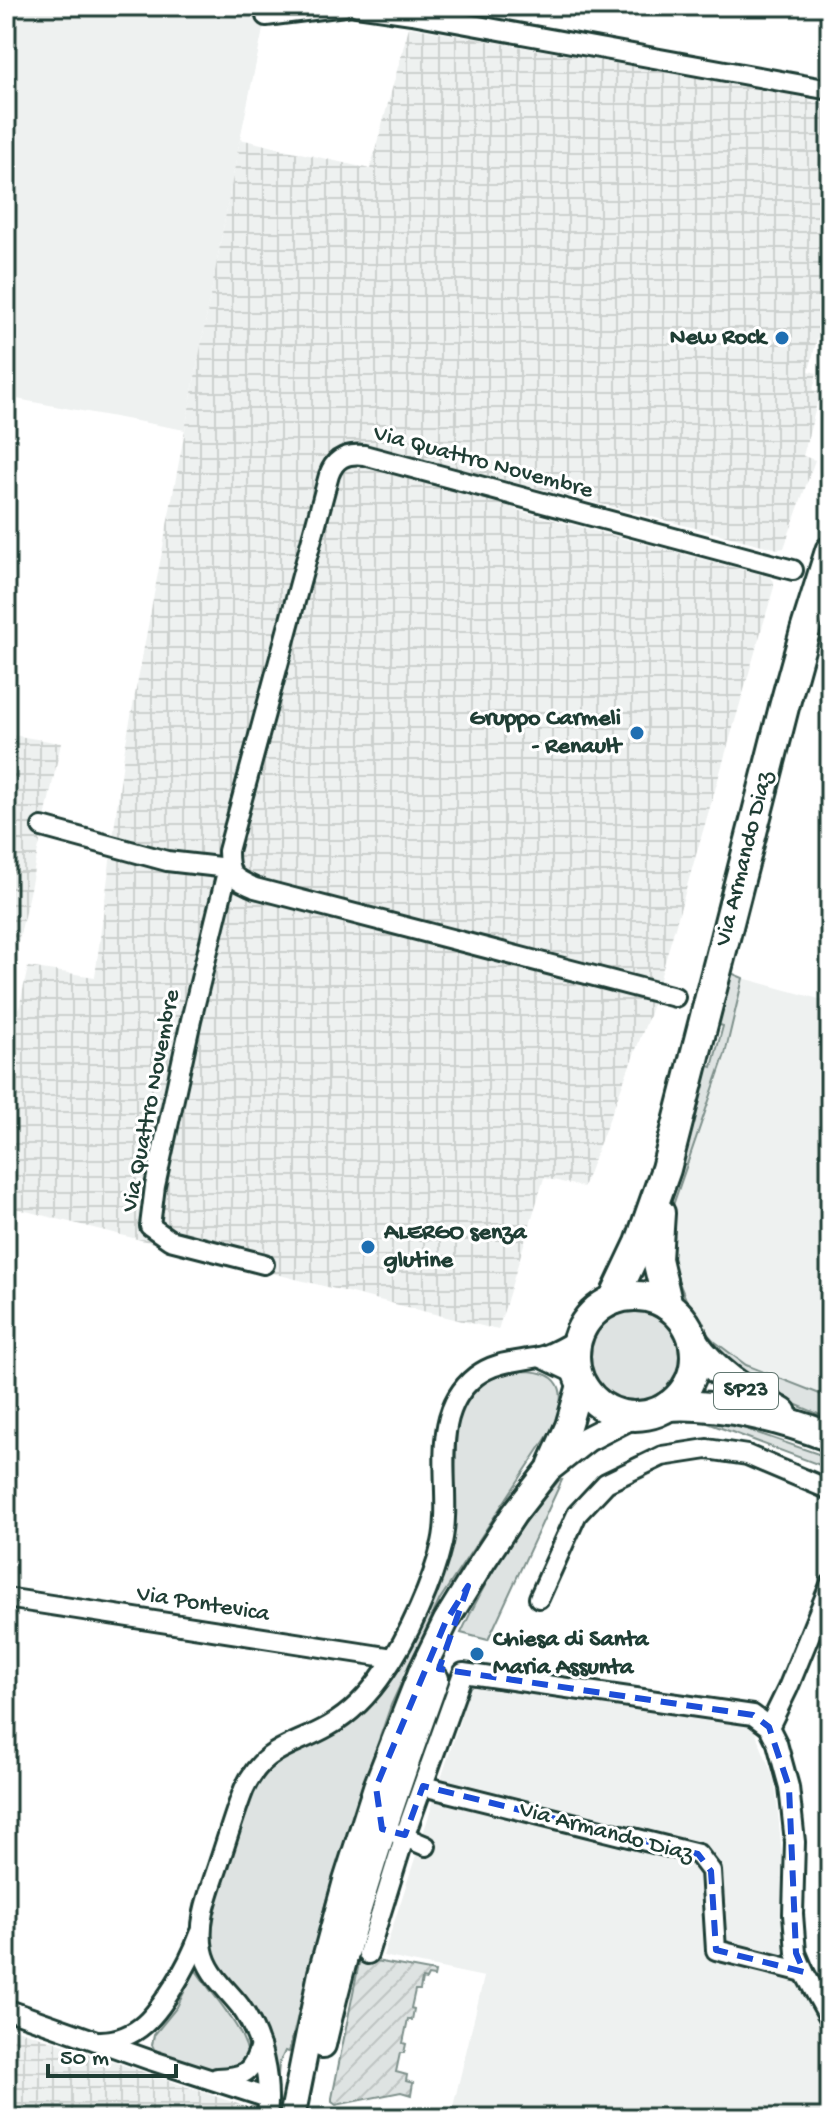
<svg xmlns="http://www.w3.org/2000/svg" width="836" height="2124" viewBox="0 0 836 2124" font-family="'Gochi Hand',sans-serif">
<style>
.built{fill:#eef1f0}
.industrial{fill:url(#industrial-grid)}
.grass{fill:#dee3e2;stroke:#7e908b;stroke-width:2}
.garden{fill:url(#garden-furrows);stroke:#7e908b;stroke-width:2}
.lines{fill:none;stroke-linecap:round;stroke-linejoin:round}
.minor-casing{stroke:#1f3d34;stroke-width:24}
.secondary-casing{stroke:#1f3d34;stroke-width:30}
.primary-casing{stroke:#1f3d34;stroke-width:34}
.minor{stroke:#fff;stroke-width:18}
.secondary{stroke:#fff;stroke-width:24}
.primary{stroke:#fff;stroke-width:28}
.marked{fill:none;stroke:#1d4ed8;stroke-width:6;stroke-dasharray:16 10;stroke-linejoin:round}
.poi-dot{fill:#1f6fb2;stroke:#fff;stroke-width:3}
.labels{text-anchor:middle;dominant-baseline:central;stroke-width:6;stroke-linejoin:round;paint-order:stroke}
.shield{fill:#fff;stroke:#627771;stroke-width:2}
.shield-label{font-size:22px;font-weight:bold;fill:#1f3d34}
.poi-label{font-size:24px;font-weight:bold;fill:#1f3d34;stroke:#fff;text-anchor:end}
.street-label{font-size:24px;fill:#1f3d34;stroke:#fff}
</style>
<defs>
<pattern id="industrial-grid" width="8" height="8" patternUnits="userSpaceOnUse" patternTransform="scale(2)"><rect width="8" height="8" fill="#eef1f0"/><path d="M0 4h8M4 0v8" fill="none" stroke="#ccd0ce"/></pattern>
<pattern id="garden-furrows" width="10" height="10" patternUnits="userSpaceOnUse" patternTransform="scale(2)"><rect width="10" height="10" fill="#dee3e2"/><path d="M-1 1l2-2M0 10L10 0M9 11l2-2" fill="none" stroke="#bec4c2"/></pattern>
</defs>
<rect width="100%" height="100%" fill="#fff"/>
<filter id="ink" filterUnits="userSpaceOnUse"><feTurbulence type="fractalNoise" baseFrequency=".0125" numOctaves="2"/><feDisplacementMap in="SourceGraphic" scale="16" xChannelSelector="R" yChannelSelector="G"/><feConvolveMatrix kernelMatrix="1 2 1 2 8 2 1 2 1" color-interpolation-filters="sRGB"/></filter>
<g filter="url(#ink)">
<g class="built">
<path d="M 6,6 L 268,6 L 240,139 L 185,430 L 6,397 Z"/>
<path d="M 743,978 L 830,1002 L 830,1398 L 746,1365 L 714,1341 L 695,1319 L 673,1268 L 670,1245 L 671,1211 L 725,1054 Z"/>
<path d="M 470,1676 L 751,1722 L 775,1781 L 783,1866 L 782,1938 L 830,2037 L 830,2118 L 657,2118 L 651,2116 L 650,2118 L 404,2118 L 453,2107 L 484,1977 L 383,1956 L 459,1724 Z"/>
</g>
<g class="industrial">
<path d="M 409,27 L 783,93 L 830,105 L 830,295 L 828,295 L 809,371 L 817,373 L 813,390 L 820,392 L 803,456 L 815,460 L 784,548 L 778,549 L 498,478 L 516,510 L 770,577 L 774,581 L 774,587 L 650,1013 L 583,1187 L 544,1178 L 498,1330 L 6,1206 L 6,1069 L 28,967 L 95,977 L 124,753 L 240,139 L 370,169 Z"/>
<path d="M 6,734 L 61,743 L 6,1001 Z"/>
<path d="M 17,2029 L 241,2105 L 247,2109 L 250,2118 L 6,2118 L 6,2057 L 8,2057 Z"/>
</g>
<g class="grass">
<path d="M 731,973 L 743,978 L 725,1054 L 671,1211 L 670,1245 L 673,1268 L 694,1319 L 714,1341 L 746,1365 L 830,1398 L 830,1419 L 792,1403 L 743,1376 L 699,1331 L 692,1318 L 676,1298 L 665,1214 L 701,1063 L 712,1067 L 723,1026 L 716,1024 L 724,977 Z"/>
<circle cx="635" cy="1356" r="47"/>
<path d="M 523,1371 C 567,1371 567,1398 551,1431 L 440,1599 L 391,1705 L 364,1783 L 327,1897 L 289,2052 L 285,2051 L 279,2064 L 277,2086 L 229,1981 L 212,1957 L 211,1924 L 220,1886 L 252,1790 L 268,1769 L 280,1758 L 326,1738 L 353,1720 L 446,1553 C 453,1530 455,1509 455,1486 C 456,1425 447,1381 523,1371 Z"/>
<path d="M 711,1417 L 830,1458 L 830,1483 L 820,1465 L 697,1419 Z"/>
<path d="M 559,1480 L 562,1480 L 488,1640 L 461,1633 C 488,1574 517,1529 559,1480 Z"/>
<path d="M 195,1969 C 212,1995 248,2031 249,2062 L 223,2073 L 159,2052 L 154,2049 L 152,2045 L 154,2035 L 177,2007 Z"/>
</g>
<path class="garden" d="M 360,1958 L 435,1972 L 434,1977 L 428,1976 L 426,1980 L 422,1979 L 420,1990 L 415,1990 L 411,2008 L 414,2009 L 412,2020 L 408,2019 L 403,2043 L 406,2044 L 404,2053 L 400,2053 L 396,2072 L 407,2075 L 406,2081 L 413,2083 L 411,2095 L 401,2092 L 336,2105 L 332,2102 L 332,2098 Z"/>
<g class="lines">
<defs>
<g id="minor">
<path d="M 357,6 L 412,14 L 830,90"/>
<path d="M 266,16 L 345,6"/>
<path d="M 42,827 L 167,861 L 228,868 L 191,1020 L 155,1186 L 150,1226 L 170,1240 L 264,1264"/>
<path d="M 675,997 L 255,888 C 233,878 228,876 228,851 L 329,475 C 335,458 346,453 364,455 L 793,570"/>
<path d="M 540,1357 L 578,1375"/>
<path d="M 6,1598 L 393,1658"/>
<path d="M 539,1598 L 577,1514 L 606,1483 L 662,1456 L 707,1449 L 747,1455 L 830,1490"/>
<path d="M 769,1727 L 788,1688 L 830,1585"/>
<path d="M 423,1786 L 698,1854 L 711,1871 L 716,1950 L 804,1972"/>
<path d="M 393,1832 L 426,1846"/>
<path d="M 368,1954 L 405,1835 L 463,1673 L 753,1715 L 769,1727 L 777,1743 L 789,1787 L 795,1842 L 793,1914 L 796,1953 L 804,1972 L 830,2019"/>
<path d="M 6,2009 L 150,2060 L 268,2098"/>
<path d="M 101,2041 C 139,2040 156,2014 174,1986 C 185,1969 193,1953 200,1934"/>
<path d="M 217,2078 C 244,2077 252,2073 260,2046"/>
<path d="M 267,2118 C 271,2080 263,2037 240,2006 C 226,1988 207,1973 203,1950 C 197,1918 211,1889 220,1860 C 228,1836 235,1812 244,1789 C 264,1746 293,1747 329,1726 C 352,1713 371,1692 385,1671 C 408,1638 433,1582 442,1543 C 454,1489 425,1416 476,1376 C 496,1361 516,1362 539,1357 C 552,1354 566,1345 577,1339"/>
</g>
<g id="secondary">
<path d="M 551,1464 L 568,1426 L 581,1382"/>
<path d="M 323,2045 C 351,1920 393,1799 436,1679"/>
<path d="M 292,2118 L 321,1973 L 346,1881 L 376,1787 L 422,1670 L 446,1621 L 483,1561 L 514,1514 L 549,1469 L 587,1439 L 632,1416"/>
</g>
<g id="primary">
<path d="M 660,1213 L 657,1259 L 668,1306"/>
<circle cx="635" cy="1356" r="60"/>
<path d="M 613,1300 L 640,1243 L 666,1169 L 784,707 L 805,631 L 830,551"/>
<path d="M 694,1343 C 716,1375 749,1393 782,1413"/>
<path d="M 668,1406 C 721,1403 781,1418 830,1437"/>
</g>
</defs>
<use href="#minor" class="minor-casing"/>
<use href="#secondary" class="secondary-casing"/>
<use href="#primary" class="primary-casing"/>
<use href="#minor" class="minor"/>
<use href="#secondary" class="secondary"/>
<use href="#primary" class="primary"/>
</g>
</g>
<path class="marked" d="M 468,1586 L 439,1669 L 753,1715 L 769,1727 L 789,1787 L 796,1953 L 804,1972 L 716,1950 L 711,1871 L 698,1854 L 423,1786 L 405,1835 L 382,1829 L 376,1787 L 446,1621 Z"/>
<g class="poi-dot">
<circle cx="782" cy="338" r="8"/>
<circle cx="637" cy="733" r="8"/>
<circle cx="368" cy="1247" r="8"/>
<circle cx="477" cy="1654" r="8"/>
</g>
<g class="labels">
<rect class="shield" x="714" y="1373" width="64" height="36" rx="6"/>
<g class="shield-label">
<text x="746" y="1391">SP23</text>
</g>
<g class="poi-label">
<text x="766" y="338">New Rock</text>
<text x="621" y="719">Gruppo Carmeli<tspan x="621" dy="28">- Renault</tspan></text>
<text x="384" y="1233" text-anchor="start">ALERGO senza<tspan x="384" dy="28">glutine</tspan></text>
<text x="493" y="1640" text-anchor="start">Chiesa di Santa<tspan x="493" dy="28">Maria Assunta</tspan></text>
</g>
<g class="street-label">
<text transform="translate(483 463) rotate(15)">Via Quattro Novembre</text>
<text transform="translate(745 859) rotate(-76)">Via Armando Diaz</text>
<text transform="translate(152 1101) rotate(-79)">Via Quattro Novembre</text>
<text transform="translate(203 1605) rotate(9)">Via Pontevica</text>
<text transform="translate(606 1833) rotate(15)">Via Armando Diaz</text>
</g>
</g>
<rect width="836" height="2124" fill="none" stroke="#fff" stroke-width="32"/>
<rect x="16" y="16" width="804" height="2092" fill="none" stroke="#1f3d34" stroke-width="3" filter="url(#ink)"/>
<path d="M48 2064v12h128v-12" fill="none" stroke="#1f3d34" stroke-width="4"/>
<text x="60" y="2064" font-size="24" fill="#1f3d34" stroke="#ffffff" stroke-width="6" paint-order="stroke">50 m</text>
</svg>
